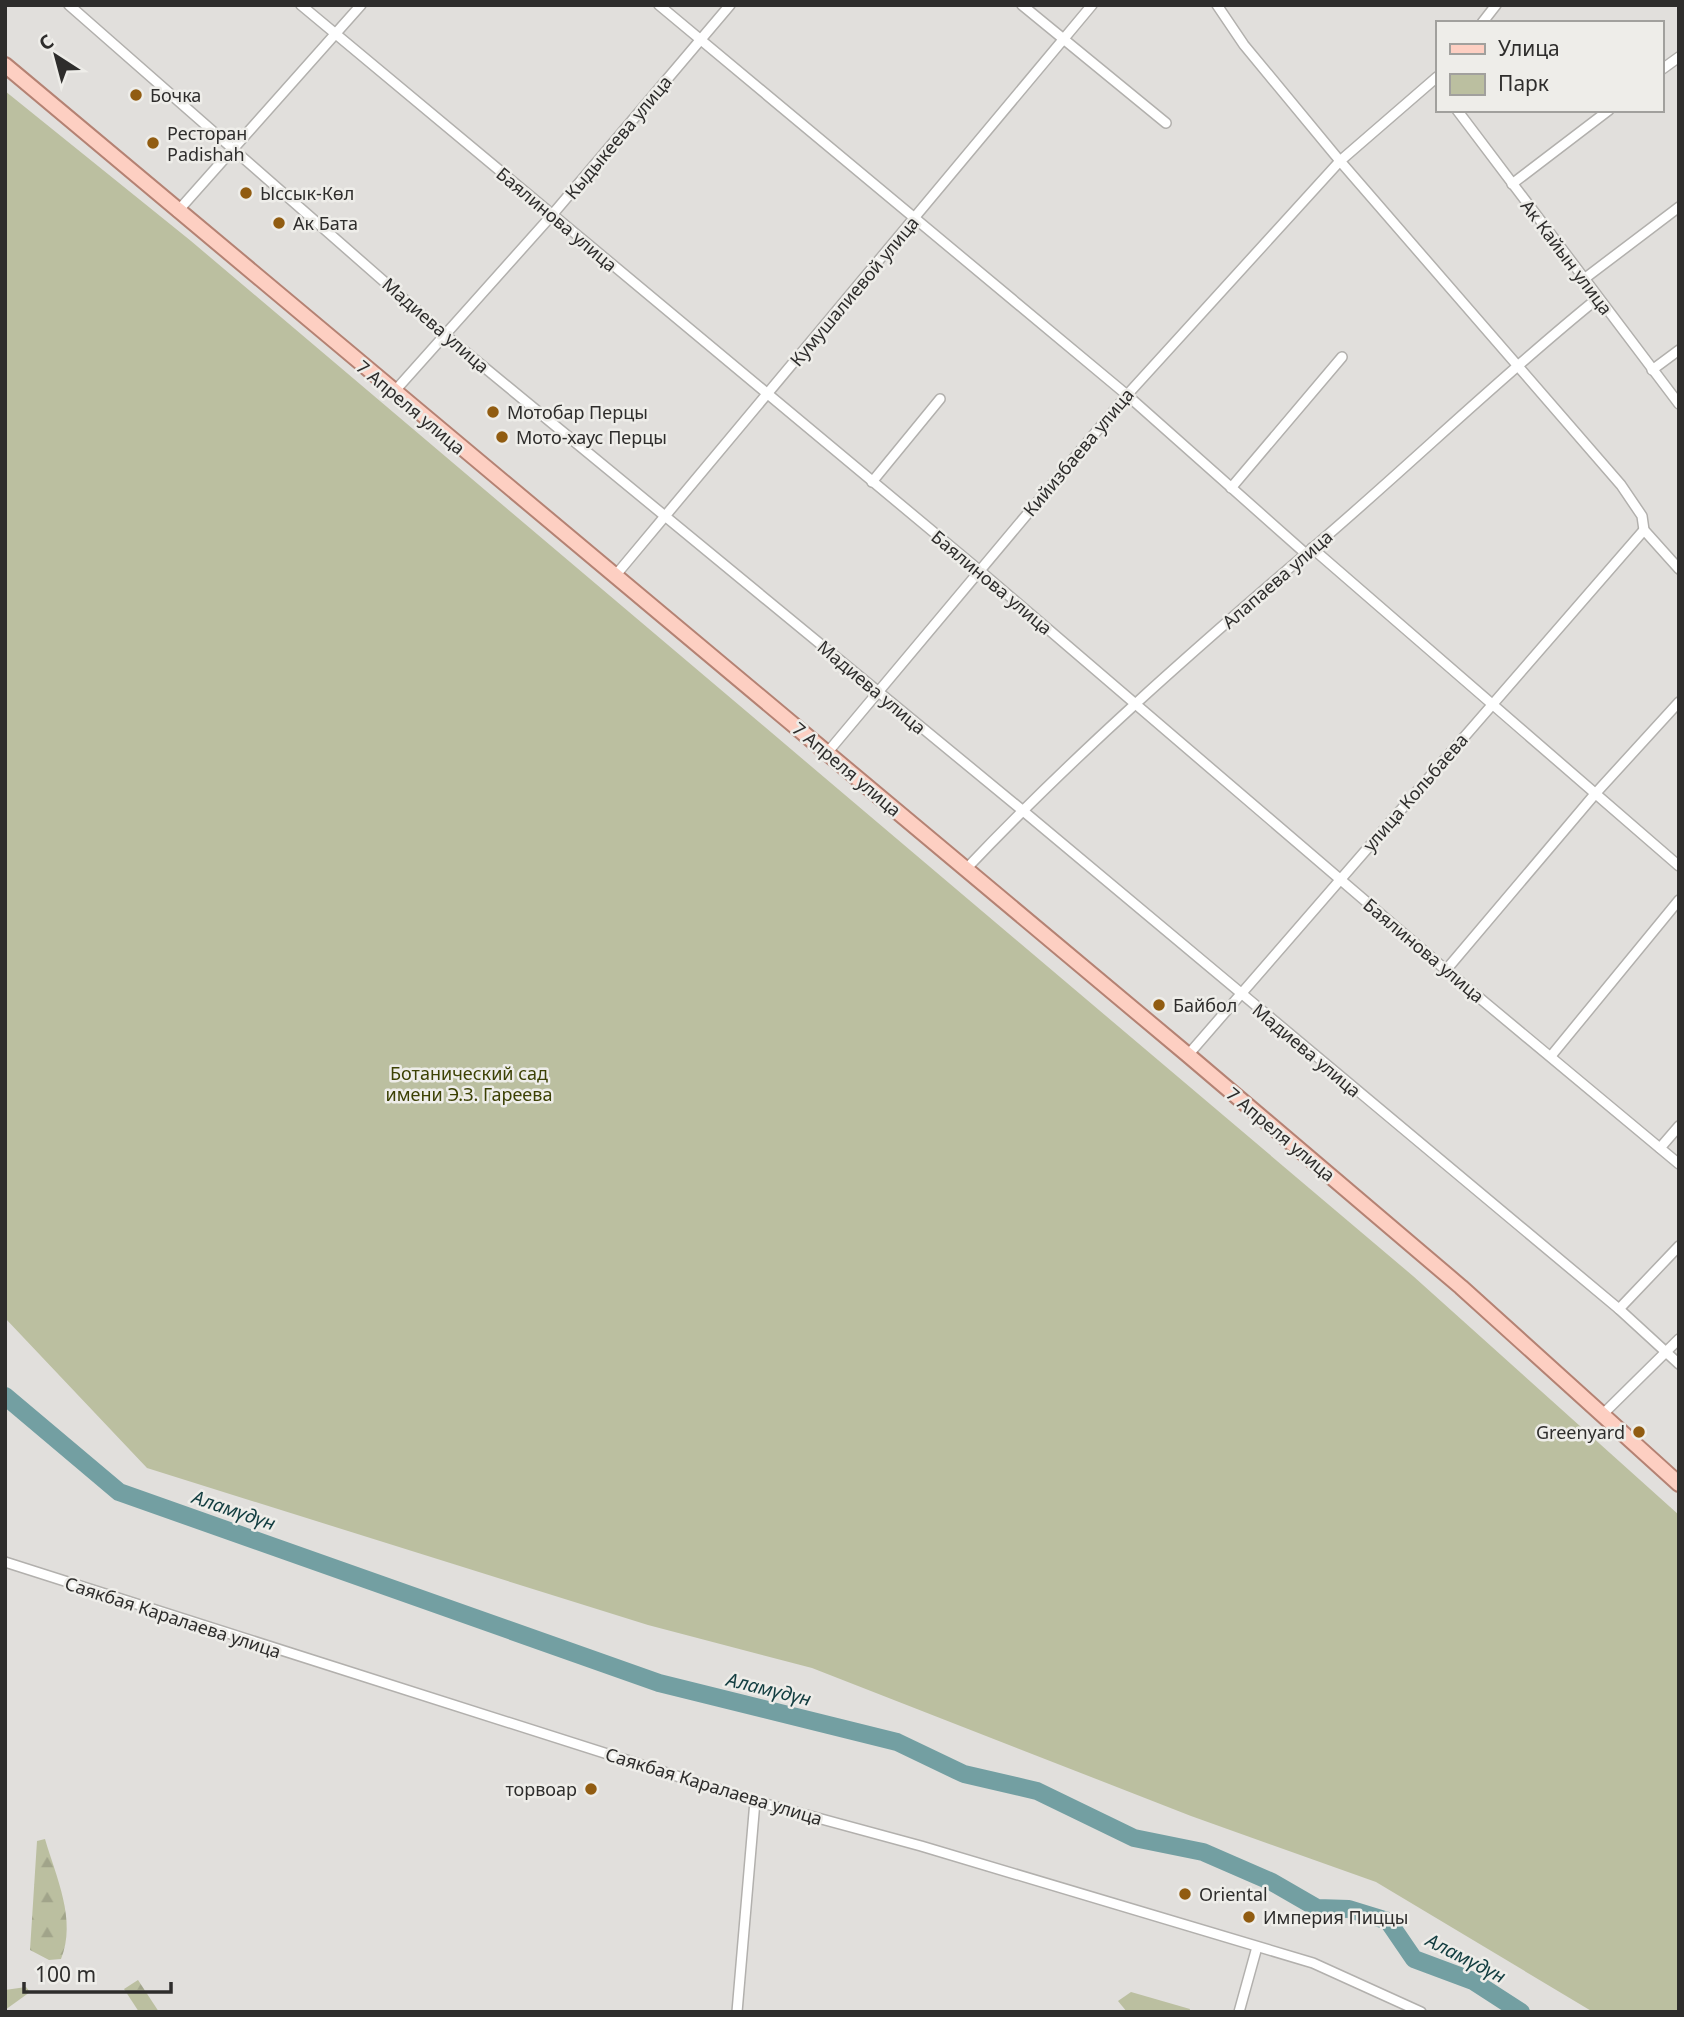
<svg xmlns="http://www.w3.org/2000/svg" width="1684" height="2017" viewBox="0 0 1684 2017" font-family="'Noto Sans',sans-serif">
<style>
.forest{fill:url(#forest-firs)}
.green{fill:#bbbfa0}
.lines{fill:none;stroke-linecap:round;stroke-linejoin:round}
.river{stroke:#739fa2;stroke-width:18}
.minor-casing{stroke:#b2b0ad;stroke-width:12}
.primary-casing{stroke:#b48273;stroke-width:18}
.minor{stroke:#fff;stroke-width:9}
.primary{stroke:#fdcfc2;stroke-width:14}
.poi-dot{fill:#915c11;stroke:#eeede9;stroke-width:2.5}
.labels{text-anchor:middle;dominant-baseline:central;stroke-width:5;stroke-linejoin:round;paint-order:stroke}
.poi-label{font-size:18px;fill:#2e2d2c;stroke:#eeede9;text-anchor:start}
.street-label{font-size:18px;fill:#2e2d2c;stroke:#eeede9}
.park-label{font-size:18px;fill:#3c4104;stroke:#eeede9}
.water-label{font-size:19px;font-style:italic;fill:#123d40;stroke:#eeede9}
</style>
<defs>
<pattern id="forest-firs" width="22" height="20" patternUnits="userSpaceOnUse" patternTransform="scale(1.75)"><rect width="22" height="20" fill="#bbbfa0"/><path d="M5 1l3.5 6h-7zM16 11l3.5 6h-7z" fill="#a1a48a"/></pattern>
</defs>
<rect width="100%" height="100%" fill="#e1dfdc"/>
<g class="forest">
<path d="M 45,1839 C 56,1877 77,1920 61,1959 L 49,1960 L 30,1950 L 37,1841 Z"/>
<path d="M 138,1980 L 159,2012 L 139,2012 L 124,1989 Z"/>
</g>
<g class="green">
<path d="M 5,91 L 191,241 L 1413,1276 L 1679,1515 L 1679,2012 L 1593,2012 L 1376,1882 L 1191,1816 L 812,1668 L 648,1625 L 147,1468 L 5,1318 Z"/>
<path d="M 26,1987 L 30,1992 L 5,2010 L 5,1990 Z"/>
<path d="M 1131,1992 L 1190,2009 L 1189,2012 L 1127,2012 L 1118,2001 Z"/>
</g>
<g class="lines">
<path class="river" d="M 5,1396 L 119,1492 L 659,1683 L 897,1742 L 964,1774 L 1037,1791 L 1134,1838 L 1203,1852 L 1272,1882 L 1317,1908 L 1349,1909 L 1388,1921 L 1414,1959 L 1473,1981 L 1521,2012"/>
<defs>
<g id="minor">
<path d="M 69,5 L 445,335 L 1022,810 L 1619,1309 L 1679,1364"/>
<path d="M 301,5 L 979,570 L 1446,970 L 1679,1164"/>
<path d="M 659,5 L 1127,395 L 1305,553"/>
<path d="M 1022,5 L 1166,123"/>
<path d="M 1217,5 L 1244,45 L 1340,161 L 1621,485 L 1642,516 L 1644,530 L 1679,569"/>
<path d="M 1482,23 L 1496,5"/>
<path d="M 1661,70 L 1679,57"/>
<path d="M 1457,110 L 1679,404"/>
<path d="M 1512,184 L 1609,110"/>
<path d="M 177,212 L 361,5"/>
<path d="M 1584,279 L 1679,207"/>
<path d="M 1652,370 L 1679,350"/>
<path d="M 393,393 L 552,215 L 730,5"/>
<path d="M 872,482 L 940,399"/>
<path d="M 1231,488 L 1342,357"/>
<path d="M 1312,548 L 1679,866"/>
<path d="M 615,576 L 1092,5"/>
<path d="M 827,753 L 1127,395 L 1340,161 L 1437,77"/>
<path d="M 966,869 C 1075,754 1195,649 1315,546 C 1411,464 1500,377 1598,298"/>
<path d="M 1446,970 L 1595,794 L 1679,702"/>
<path d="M 1188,1055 L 1644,530"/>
<path d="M 1551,1056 L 1679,900"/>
<path d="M 1660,1148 L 1679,1126"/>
<path d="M 1619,1309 L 1679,1246"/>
<path d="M 1602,1415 L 1679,1339"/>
<path d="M 5,1562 L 755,1801 L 921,1846 L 1313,1963 L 1421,2012"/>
<path d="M 737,2012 L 755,1801"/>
<path d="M 1239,2012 L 1257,1947"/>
</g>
<path id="primary" d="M 5,65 L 1188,1055 L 1461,1287 L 1679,1484"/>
</defs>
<use href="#minor" class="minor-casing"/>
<use href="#primary" class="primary-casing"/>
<use href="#minor" class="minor"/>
<use href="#primary" class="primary"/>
</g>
<g class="poi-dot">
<circle cx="136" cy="95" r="7"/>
<circle cx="153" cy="143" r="7"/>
<circle cx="246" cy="193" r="7"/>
<circle cx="279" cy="223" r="7"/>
<circle cx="493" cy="412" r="7"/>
<circle cx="502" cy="437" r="7"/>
<circle cx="1159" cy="1005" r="7"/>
<circle cx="1639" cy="1432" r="7"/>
<circle cx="591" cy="1789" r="7"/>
<circle cx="1185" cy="1894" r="7"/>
<circle cx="1249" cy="1917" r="7"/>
</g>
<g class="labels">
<g class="poi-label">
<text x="150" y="95">Бочка</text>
<text x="167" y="133">Ресторан<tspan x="167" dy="21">Padishah</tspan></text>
<text x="260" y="193">Ыссык-Көл</text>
<text x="293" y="223">Ак Бата</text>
<text x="507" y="412">Мотобар Перцы</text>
<text x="516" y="437">Мото-хаус Перцы</text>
<text x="1173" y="1005">Байбол</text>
<text x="1625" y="1432" text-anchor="end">Greenyard</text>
<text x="577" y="1789" text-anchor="end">торвоар</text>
<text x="1199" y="1894">Oriental</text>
<text x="1263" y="1917">Империя Пиццы</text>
</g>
<g class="street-label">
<text transform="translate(618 137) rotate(-50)">Кыдыкеева улица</text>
<text transform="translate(557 219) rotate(40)">Баялинова улица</text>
<text transform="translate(1567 257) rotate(53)">Ак Кайын улица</text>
<text transform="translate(854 291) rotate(-50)">Кумушалиевой улица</text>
<text transform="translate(436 325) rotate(41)">Мадиева улица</text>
<text transform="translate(411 407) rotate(40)">7 Апреля улица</text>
<text transform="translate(1078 452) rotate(-50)">Кийизбаева улица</text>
<text transform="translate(1277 579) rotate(-41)">Алапаева улица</text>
<text transform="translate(992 582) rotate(40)">Баялинова улица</text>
<text transform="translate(872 687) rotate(40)">Мадиева улица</text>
<text transform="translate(847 769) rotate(40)">7 Апреля улица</text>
<text transform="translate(1415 792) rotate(-49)">улица Кольбаева</text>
<text transform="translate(1424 950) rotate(40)">Баялинова улица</text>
<text transform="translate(1307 1050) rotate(40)">Мадиева улица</text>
<text transform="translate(1281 1134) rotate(40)">7 Апреля улица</text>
<text transform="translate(173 1617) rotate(18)">Саякбая Каралаева улица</text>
<text transform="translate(714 1786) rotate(17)">Саякбая Каралаева улица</text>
</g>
<g class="park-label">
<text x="469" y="1073">Ботанический сад<tspan x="469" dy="21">имени Э.З. Гареева</tspan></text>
</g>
<g class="water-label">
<text transform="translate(234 1510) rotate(19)">Аламүдүн</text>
<text transform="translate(769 1689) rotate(14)">Аламүдүн</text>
<text transform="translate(1466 1958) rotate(27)">Аламүдүн</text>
</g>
</g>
<rect width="1684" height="2017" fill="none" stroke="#2e2d2c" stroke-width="14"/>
<rect x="1436" y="21" width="228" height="91" fill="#eeede9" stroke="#a1a09d" stroke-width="2"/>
<rect x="1450" y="44" width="35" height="10" fill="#fdcfc2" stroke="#a1a09d" stroke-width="2"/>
<text x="1498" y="56" font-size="21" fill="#2e2d2c">Улица</text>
<rect x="1450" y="74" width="35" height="21" fill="#bbbfa0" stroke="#a1a09d" stroke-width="2"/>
<text x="1498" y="91" font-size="21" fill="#2e2d2c">Парк</text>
<g transform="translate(56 56) rotate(324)" stroke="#eeede9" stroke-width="5" paint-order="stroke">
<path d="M0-5L12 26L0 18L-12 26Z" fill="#2e2d2c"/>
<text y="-10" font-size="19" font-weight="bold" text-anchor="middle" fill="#2e2d2c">С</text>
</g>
<path d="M24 1982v10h147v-10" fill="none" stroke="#2e2d2c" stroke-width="3.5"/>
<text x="35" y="1982" font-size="21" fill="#2e2d2c" stroke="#eeede9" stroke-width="5" paint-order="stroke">100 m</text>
</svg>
